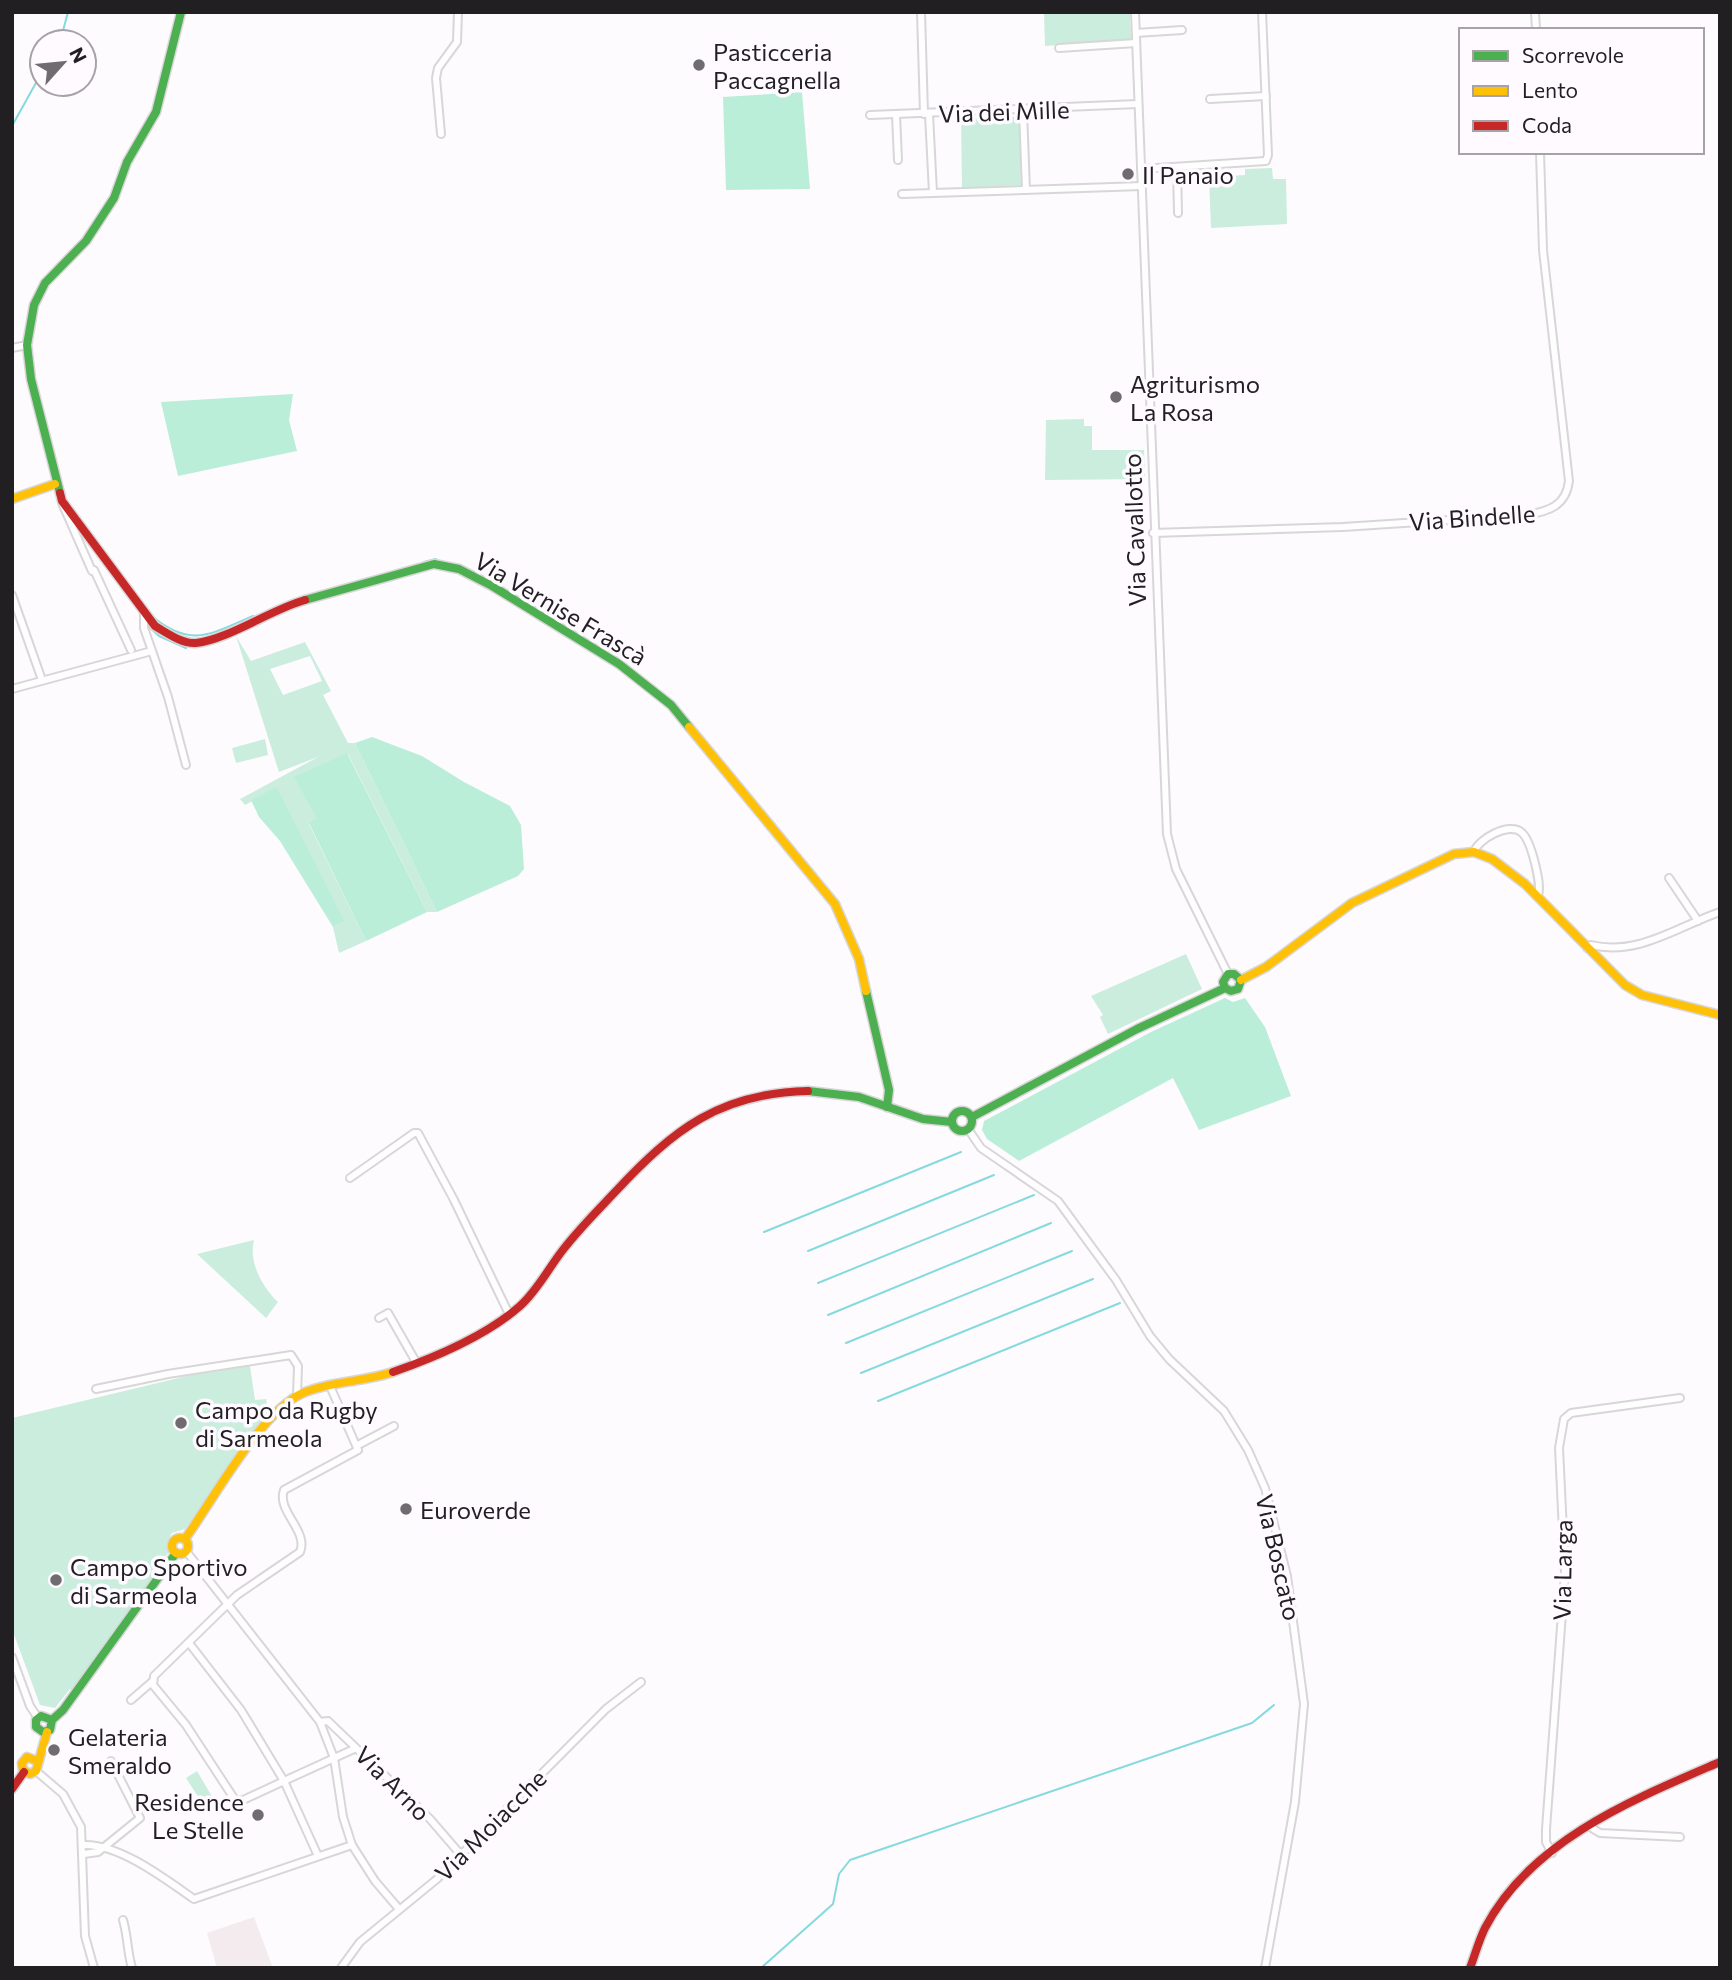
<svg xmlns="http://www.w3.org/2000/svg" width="1732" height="1980" viewBox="0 0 1732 1980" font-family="Commissioner,sans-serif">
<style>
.education{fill:#f4ebee}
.green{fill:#caedde;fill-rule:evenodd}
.forest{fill:#bbeed9}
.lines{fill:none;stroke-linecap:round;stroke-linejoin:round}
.stream{stroke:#85dade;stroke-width:2}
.street-casing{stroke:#d8d6d8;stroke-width:10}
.fast-casing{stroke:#d8d6d8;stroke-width:11}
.slow-casing{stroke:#d8d6d8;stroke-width:11}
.jam-casing{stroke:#d8d6d8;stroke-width:11}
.street{stroke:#fffeff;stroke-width:6}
.fast{stroke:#4caf50;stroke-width:8}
.slow{stroke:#ffc107;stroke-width:8}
.jam{stroke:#c62828;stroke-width:8}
.poi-dot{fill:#6e6c6f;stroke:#fefaff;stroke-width:2.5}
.labels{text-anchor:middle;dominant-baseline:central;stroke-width:7;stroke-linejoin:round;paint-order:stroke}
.poi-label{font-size:24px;fill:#211f22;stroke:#fefaff;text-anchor:start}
.street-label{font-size:24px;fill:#211f22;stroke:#fefaff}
</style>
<rect width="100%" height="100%" fill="#fdfbfe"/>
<path class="education" d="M 254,1917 L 273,1968 L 217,1968 L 207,1933 Z"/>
<g class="green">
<path d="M 1044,12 L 1130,12 L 1131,40 L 1045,46 Z"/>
<path d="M 1016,117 L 1019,121 L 1021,185 L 962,188 L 961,118 Z"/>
<path d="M 1272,168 L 1273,179 L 1286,179 L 1287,224 L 1211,228 L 1209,177 L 1245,175 L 1245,169 Z"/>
<path d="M 1084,419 L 1084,426 L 1092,426 L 1092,450 L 1144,450 L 1145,479 L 1045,480 L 1046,420 Z"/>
<path d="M 236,636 L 251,661 L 305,642 L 331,691 L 323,695 L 348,743 L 355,743 L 437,912 L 427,912 L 348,754 L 317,819 L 309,824 L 366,941 L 339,953 L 333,927 L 343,921 L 277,788 L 245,805 L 240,799 L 318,757 L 279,772 ZM 310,656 L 322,681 L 283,695 L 270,669 Z"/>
<path d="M 265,739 L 268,755 L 236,763 L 232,748 Z"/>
<path d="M 1186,954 L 1202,989 L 1108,1034 L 1100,1017 L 1103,1015 L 1091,996 Z"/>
<path d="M 254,1240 C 248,1262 263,1288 278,1302 L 266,1318 L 197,1254 Z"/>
<path d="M 250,1366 L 255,1400 L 266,1399 L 269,1413 L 185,1529 L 172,1533 L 167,1542 L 168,1553 L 165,1557 L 160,1556 L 165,1560 L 72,1690 L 70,1689 L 55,1708 L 40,1705 L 12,1629 L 12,1418 L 191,1375 Z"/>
<path d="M 197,1771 L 218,1807 L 207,1811 L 186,1778 Z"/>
</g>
<g class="forest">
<path d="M 802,92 L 810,189 L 726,190 L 723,97 Z"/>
<path d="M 293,394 L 289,420 L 297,451 L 178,476 L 161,402 Z"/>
<path d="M 372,737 L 422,756 L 464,782 L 510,806 L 521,825 L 524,869 L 518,876 L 437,912 L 355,743 Z"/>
<path d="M 347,753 L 427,912 L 366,941 L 309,823 L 317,818 L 294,777 Z"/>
<path d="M 277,787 L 344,921 L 333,927 L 280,841 L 259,817 L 251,800 Z"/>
<path d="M 1225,998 L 1233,1002 L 1245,998 L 1265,1027 L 1291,1096 L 1199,1130 L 1173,1078 L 1019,1161 L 987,1139 L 982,1130 L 984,1121 L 1151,1032 Z"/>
</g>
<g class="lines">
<g class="stream">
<path d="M 60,42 L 68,12"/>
<path d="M 12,126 L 42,72"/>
<path d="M 424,562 L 436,559"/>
<path d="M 388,573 L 419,564"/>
<path d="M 153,617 C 192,649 212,633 253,616"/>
<path d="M 147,625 L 159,636 L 186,648"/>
<path d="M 764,1232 L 961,1152"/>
<path d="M 808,1251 L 994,1175"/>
<path d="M 818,1283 L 1034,1195"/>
<path d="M 828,1315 L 1051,1223"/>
<path d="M 846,1343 L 1072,1251"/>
<path d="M 861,1373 L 1093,1279"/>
<path d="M 878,1401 L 1120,1303"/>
<path d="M 761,1968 L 833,1904 L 839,1874 L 850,1860 L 1252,1723 L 1274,1705"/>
</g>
<defs>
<g id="street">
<path d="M 921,12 L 924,114"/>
<path d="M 1135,12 L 1167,834 L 1176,869 L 1228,974"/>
<path d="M 1535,12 L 1536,30"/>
<path d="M 1136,33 L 1182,30"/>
<path d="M 1059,48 L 1136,43"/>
<path d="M 1210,99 L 1266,96"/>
<path d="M 1023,111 L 1026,190"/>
<path d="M 929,114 L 933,193"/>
<path d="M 870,115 L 1138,104"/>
<path d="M 896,115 L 898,160"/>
<path d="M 441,134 L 436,78 L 438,68 L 457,42 L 458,12"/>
<path d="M 1177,168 L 1178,213"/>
<path d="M 1141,169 L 1266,161 L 1268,155 L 1262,12"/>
<path d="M 902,194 L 1142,186"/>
<path d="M 12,348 L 27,345"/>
<path d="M 62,503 L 92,571"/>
<path d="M 1153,533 L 1343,527 L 1527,515 C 1549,511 1566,506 1569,481 L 1543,250 L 1540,152"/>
<path d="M 94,570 L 131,650"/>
<path d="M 12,595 L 42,680"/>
<path d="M 144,613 L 144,628 L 168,697 L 186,765"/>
<path d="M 12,689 L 148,652"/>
<path d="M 1474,852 C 1478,839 1509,822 1521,832 C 1531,839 1542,885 1538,895"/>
<path d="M 1669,878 L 1698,921"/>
<path d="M 1587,948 L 1591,945 C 1639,956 1676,927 1720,912"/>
<path d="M 968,1129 L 981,1148 L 1058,1201 L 1116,1280 L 1150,1336 L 1169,1359 L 1224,1411 L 1248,1450 L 1265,1488 L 1287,1576 L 1304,1704 L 1295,1802 L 1265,1968"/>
<path d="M 350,1178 L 414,1133 L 418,1133 L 454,1200 L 509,1314"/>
<path d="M 379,1318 L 388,1313 L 416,1362"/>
<path d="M 96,1389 L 168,1374 L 291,1355 L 298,1366 L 297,1396"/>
<path d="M 358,1445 L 394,1426"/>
<path d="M 186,1551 L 320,1722 L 334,1758 L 343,1817 L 352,1845 L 375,1881 L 399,1909"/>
<path d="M 189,1643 L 241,1710 L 284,1781 L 354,1749"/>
<path d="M 12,1657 L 30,1706 L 38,1718"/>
<path d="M 131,1700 L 153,1681"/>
<path d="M 320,1722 L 328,1721 L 430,1819 L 461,1855"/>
<path d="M 36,1771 L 63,1794 L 81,1827 L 85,1936 L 94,1968"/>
<path d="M 1590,1827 L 1600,1833 L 1680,1837"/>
<path d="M 84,1845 C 120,1844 165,1879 194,1899 L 352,1845"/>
<path d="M 1552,1853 L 1546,1842 L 1546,1829 L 1565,1573 L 1559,1448 L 1564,1419 L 1571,1413 L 1680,1398"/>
<path d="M 84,1854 L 98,1852 L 140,1818 L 111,1761"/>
<path d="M 318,1856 L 284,1781 L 241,1801 L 235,1800 L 186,1725 L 153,1685 L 154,1676 L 237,1595 L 300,1552 C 309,1531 276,1511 284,1490 L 358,1450 L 330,1386"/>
<path d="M 123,1920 C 128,1937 127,1951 132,1968"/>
<path d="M 341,1968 L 360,1942 L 437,1879 L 606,1709 L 641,1682"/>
</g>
<g id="fast">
<path d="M 60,493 L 31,379 L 27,345 L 34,305 L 45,283 L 86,241 L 114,198 L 127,162 L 156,112 L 181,12"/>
<path d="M 305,600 L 434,564 L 459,569 L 492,586 L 619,664 L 671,705 L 689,727"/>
<path d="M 1225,988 L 1223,982 L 1228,974 L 1234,974 L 1241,980"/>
<path d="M 866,991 L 889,1090 L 887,1107"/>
<path d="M 808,1091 L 859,1097 L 923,1119 L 952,1122"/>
<circle cx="962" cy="1121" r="10"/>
<path d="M 972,1117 L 1137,1029 L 1225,988 L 1231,991 L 1238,989 L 1241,980"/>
<path d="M 52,1720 L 41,1716 L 36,1720 L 36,1727 L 43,1732 L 50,1730 L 52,1720 L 63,1710 L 176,1553"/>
</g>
<g id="slow">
<path d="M 12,499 L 55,484"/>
<path d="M 689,727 L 835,904 L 859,959 L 866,991"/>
<path d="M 1241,980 L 1266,967 L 1352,903 L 1454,854 L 1474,852 L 1492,859 L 1525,884 L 1625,985 L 1642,995 L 1720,1015"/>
<circle cx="180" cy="1546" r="8"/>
<path d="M 185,1539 C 213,1500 261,1411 303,1393 C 331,1381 364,1382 393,1372"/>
<path d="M 37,1761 L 27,1757 L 22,1763 L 23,1770 L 30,1774 L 36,1771 L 47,1732"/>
</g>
<g id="jam">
<path d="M 60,493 L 62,501 L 155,626 C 167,633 182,644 196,643 C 227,640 272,609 305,600"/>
<path d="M 393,1372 C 436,1357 486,1336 520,1306 C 539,1289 550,1265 566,1246 C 581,1227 599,1209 616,1191 C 674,1129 720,1093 808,1091"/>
<path d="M 12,1789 L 24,1772"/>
<path d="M 1470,1968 C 1475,1955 1479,1940 1485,1928 C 1531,1840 1634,1799 1720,1762"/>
</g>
</defs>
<use href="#street" class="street-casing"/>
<use href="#fast" class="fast-casing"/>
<use href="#slow" class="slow-casing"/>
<use href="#jam" class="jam-casing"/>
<use href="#street" class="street"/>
<use href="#fast" class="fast"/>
<use href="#slow" class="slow"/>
<use href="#jam" class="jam"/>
</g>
<g class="poi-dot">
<circle cx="699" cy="65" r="7"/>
<circle cx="1128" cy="174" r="7"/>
<circle cx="1116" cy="397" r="7"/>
<circle cx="181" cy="1423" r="7"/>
<circle cx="406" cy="1509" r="7"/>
<circle cx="56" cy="1580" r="7"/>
<circle cx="54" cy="1750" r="7"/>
<circle cx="258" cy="1815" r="7"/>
</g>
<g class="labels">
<g class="poi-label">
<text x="713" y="51">Pasticceria<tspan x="713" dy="28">Paccagnella</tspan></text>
<text x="1142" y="174">Il Panaio</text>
<text x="1130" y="383">Agriturismo<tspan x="1130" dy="28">La Rosa</tspan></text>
<text x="195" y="1409">Campo da Rugby<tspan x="195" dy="28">di Sarmeola</tspan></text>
<text x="420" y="1509">Euroverde</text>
<text x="70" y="1566">Campo Sportivo<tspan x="70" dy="28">di Sarmeola</tspan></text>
<text x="68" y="1736">Gelateria<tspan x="68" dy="28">Smeraldo</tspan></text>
<text x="244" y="1801" text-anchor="end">Residence<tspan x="244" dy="28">Le Stelle</tspan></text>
</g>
<g class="street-label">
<text transform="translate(1004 111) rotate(-2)">Via dei Mille</text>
<text transform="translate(1472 517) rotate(-4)">Via Bindelle</text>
<text transform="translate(1134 530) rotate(-92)">Via Cavallotto</text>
<text transform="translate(561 608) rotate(31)">Via Vernise Frascà</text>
<text transform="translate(1279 1557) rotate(77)">Via Boscato</text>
<text transform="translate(1562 1570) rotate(-89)">Via Larga</text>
<text transform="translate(393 1783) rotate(45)">Via Arno</text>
<text transform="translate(490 1825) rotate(-45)">Via Moiacche</text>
</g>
</g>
<rect width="1732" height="1980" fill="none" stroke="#211f22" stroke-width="28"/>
<rect x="1459" y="28" width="245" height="126" fill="#fefaff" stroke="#a6a2a7" stroke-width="2"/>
<rect x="1473" y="51" width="35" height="10" fill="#4caf50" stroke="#a6a2a7" stroke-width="2"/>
<text x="1522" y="63" font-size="21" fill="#211f22">Scorrevole</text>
<rect x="1473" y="86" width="35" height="10" fill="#ffc107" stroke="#a6a2a7" stroke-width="2"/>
<text x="1522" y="98" font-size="21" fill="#211f22">Lento</text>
<rect x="1473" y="121" width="35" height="10" fill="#c62828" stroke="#a6a2a7" stroke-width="2"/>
<text x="1522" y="133" font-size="21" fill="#211f22">Coda</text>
<g transform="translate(63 63) rotate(63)"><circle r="33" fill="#fefaff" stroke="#a6a2a7" stroke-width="2"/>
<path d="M0-5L12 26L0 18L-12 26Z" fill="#6e6c6f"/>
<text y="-10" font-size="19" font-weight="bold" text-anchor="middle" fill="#211f22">N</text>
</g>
</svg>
